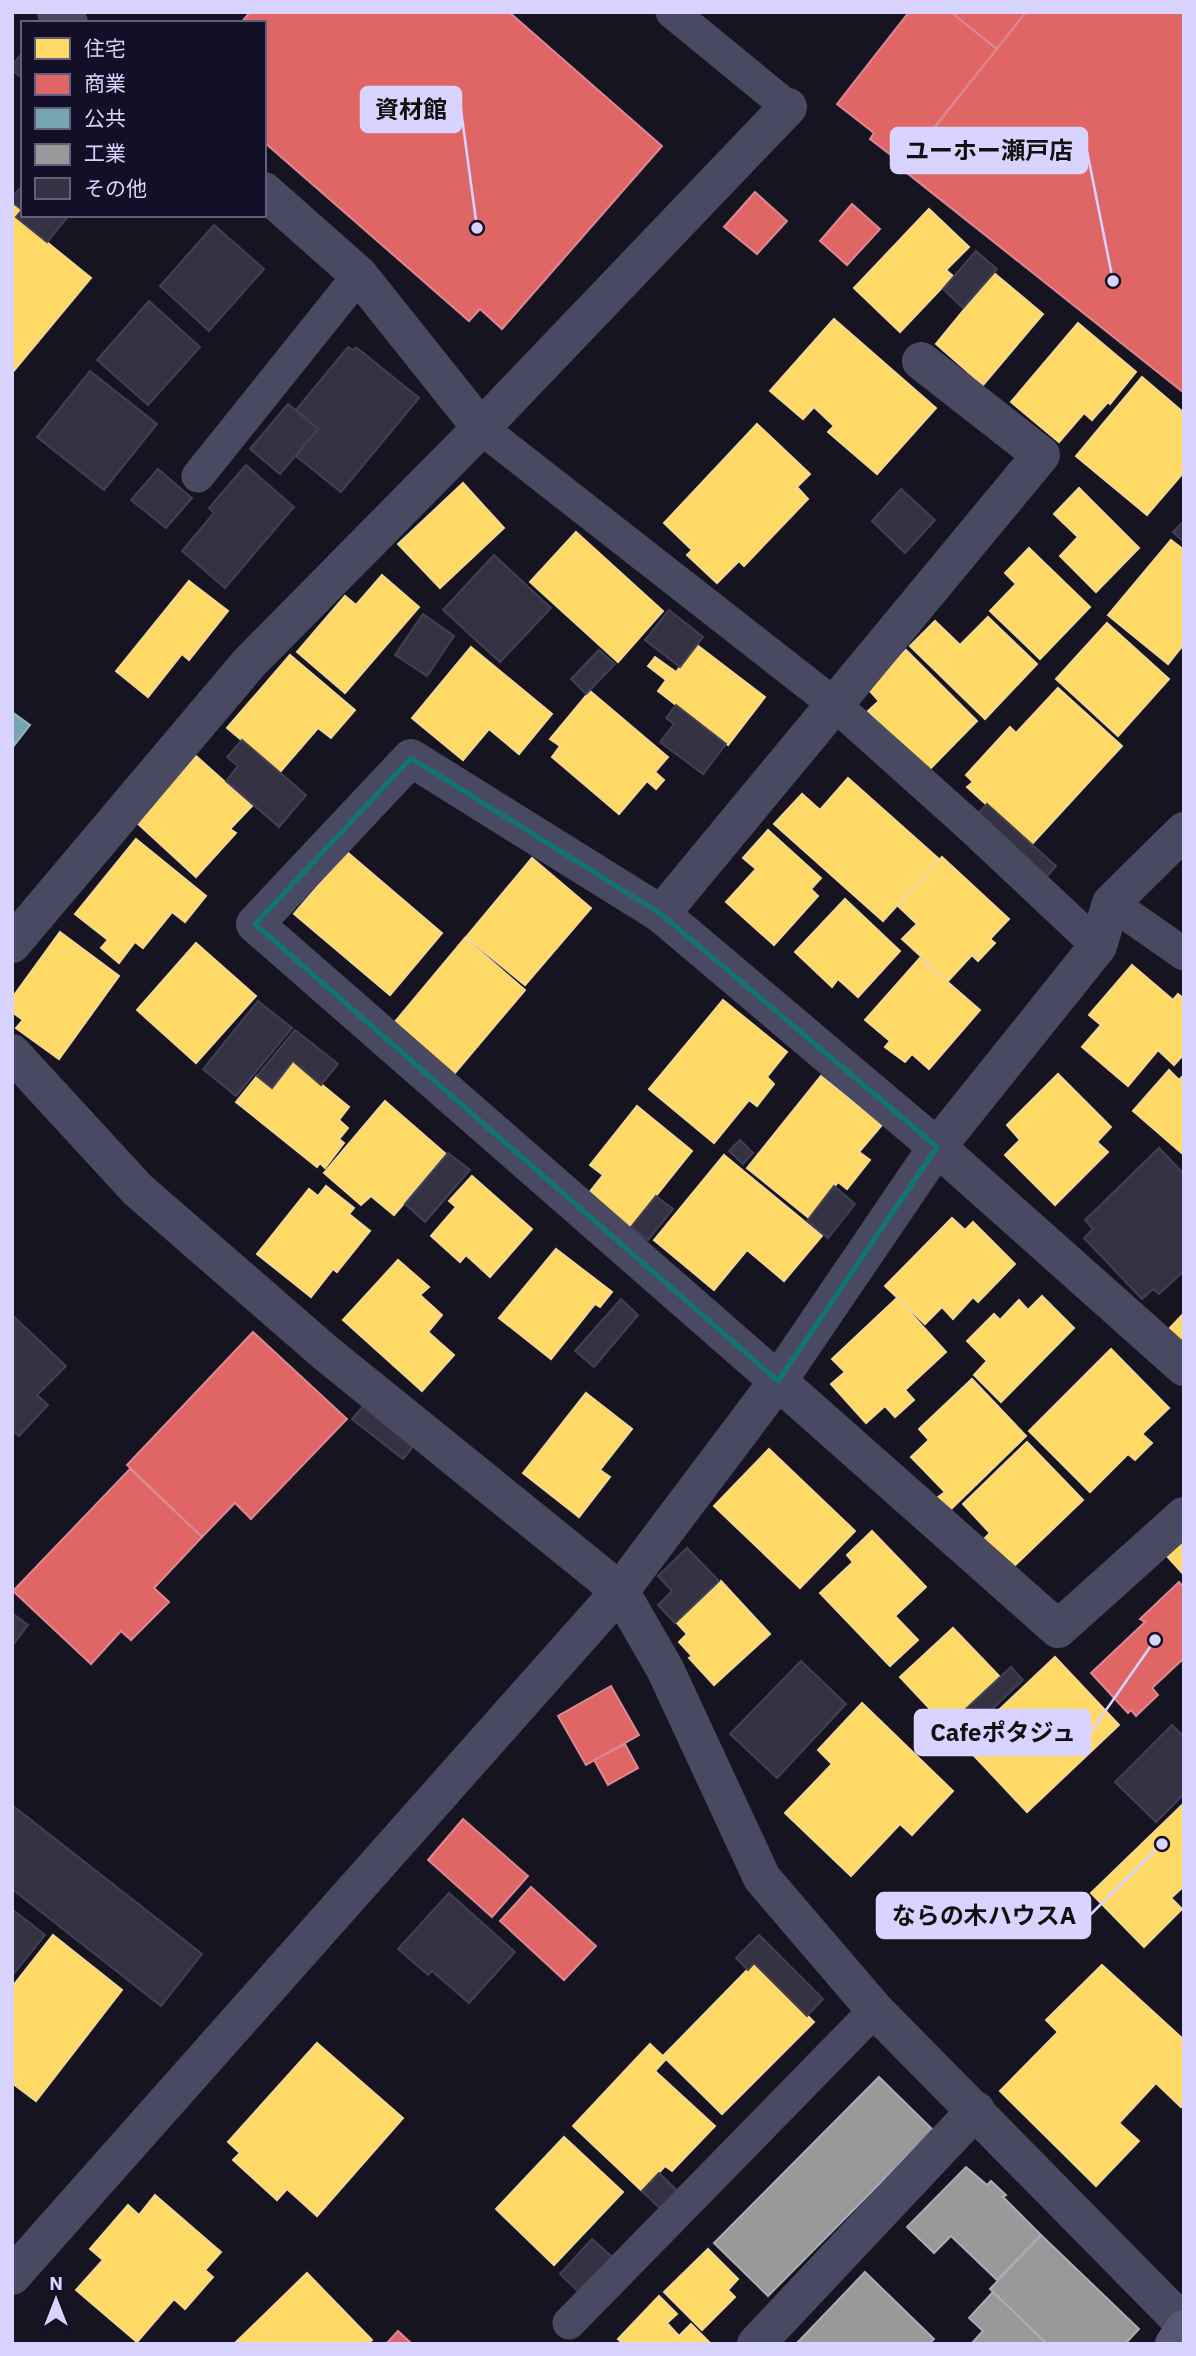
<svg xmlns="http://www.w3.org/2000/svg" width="1196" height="2356" viewBox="0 0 1196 2356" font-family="'IBM Plex Sans','Noto Sans JP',sans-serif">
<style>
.homes{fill:#ffd966;stroke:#f4d894;stroke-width:2}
.shops{fill:#e06666;stroke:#de8794;stroke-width:2}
.public{fill:#76a5af;stroke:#94b3c7;stroke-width:2}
.industry{fill:#999;stroke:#acabb8;stroke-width:2}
.building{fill:#343243;stroke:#433f54;stroke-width:2}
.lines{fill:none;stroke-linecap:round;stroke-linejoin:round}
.lane{stroke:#4a4962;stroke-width:33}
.street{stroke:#4a4962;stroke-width:38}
.secondary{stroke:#575674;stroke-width:38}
.marked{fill:none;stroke:#0f766e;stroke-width:5;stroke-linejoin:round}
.leader{fill:none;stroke:#d9d4ff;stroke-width:2.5}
.callout-dot{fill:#d9d4ff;stroke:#130f26;stroke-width:2.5}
.callout{fill:#d9d4ff;stroke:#d9d4ff;stroke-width:2.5}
.callout-label{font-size:24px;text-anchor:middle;font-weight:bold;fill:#111}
</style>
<rect width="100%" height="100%" fill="#161421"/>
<g class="homes">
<path d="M 12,202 L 22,210 L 16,217 L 91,278 L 12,373 Z"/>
<path d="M 929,209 L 969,247 L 946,270 L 953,276 L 900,332 L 854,288 Z"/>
<path d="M 994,273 L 1043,314 L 983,385 L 936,344 Z"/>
<path d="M 834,319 L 936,408 L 877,474 L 828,432 L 834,426 L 814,407 L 803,419 L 770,391 Z"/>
<path d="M 1078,323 L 1136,372 L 1110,404 L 1108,402 L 1092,420 L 1084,413 L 1059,442 L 1011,402 Z"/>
<path d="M 1142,377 L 1184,413 L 1184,472 L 1147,515 L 1076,456 Z"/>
<path d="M 757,424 L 810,474 L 797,487 L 808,499 L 744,566 L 739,561 L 717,583 L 687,555 L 692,550 L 664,523 Z"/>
<path d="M 463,483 L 504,528 L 440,588 L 398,544 Z"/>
<path d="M 1079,488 L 1139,548 L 1096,592 L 1060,556 L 1078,537 L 1054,514 Z"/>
<path d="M 576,532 L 663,611 L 618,662 L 530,582 Z"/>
<path d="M 1171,540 L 1184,550 L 1184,644 L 1168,664 L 1108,615 Z"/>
<path d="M 1029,548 L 1090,607 L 1040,659 L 990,611 L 1016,584 L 1005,573 Z"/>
<path d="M 382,575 L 419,607 L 345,693 L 297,652 L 345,596 L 356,605 Z"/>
<path d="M 189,581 L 228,611 L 189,660 L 182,654 L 148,697 L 116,671 Z"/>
<path d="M 988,617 L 1037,664 L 985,719 L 910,646 L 935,621 L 960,645 Z"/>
<path d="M 1107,623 L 1169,679 L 1118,736 L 1056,679 Z"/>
<path d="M 697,645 L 765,697 L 728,745 L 658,691 L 666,680 L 648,666 L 655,657 L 676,672 Z"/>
<path d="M 471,647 L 552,714 L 519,754 L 489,729 L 463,760 L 412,718 Z"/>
<path d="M 906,650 L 977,721 L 927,772 L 868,711 L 879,701 L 868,689 Z"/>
<path d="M 290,655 L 355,710 L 331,738 L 318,728 L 280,772 L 227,728 Z"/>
<path d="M 1058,688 L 1122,746 L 1031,845 L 967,787 L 973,782 L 966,775 L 1010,727 L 1016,733 Z"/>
<path d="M 590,691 L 668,757 L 655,772 L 664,780 L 656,789 L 647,781 L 619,814 L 552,757 L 560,746 L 550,739 Z"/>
<path d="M 196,756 L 252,806 L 230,829 L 236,833 L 196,877 L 136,822 Z"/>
<path d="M 848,778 L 939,859 L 883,921 L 774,824 L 802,794 L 820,810 Z"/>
<path d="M 768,830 L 821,878 L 811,889 L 818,896 L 774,945 L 726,902 L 756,869 L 743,858 Z"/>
<path d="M 136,839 L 206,896 L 185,922 L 172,912 L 143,948 L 135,942 L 119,963 L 101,948 L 108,940 L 75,914 Z"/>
<path d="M 347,852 L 442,933 L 390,995 L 294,914 Z"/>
<path d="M 942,857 L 1009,919 L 990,939 L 995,943 L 978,961 L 972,955 L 948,981 L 902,939 L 917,924 L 898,906 Z"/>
<path d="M 532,858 L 591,908 L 525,985 L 466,937 Z"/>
<path d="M 845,899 L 900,951 L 858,997 L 838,979 L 832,987 L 795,952 Z"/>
<path d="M 60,932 L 119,976 L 59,1059 L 16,1028 L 23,1020 L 12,1012 L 12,998 Z"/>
<path d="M 465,938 L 525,990 L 454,1074 L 394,1023 Z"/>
<path d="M 196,943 L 256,996 L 196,1063 L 137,1010 Z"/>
<path d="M 920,958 L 980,1010 L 929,1069 L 912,1054 L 905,1062 L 885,1047 L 890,1041 L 865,1020 Z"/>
<path d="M 1132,965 L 1173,1000 L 1178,994 L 1184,999 L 1184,1054 L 1174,1065 L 1158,1050 L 1128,1086 L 1082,1047 L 1101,1025 L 1089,1015 Z"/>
<path d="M 723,1000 L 787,1052 L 767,1077 L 774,1084 L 757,1106 L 749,1100 L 714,1143 L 649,1089 Z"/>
<path d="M 293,1061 L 349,1107 L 339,1120 L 348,1128 L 339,1139 L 344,1143 L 325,1168 L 320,1163 L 317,1167 L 236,1102 L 257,1076 L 272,1088 Z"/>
<path d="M 1169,1070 L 1179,1080 L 1184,1075 L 1184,1155 L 1133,1111 Z"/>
<path d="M 1058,1074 L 1111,1127 L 1097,1142 L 1108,1152 L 1055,1205 L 1005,1155 L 1020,1140 L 1007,1125 Z"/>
<path d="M 821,1076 L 882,1125 L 859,1152 L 870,1160 L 847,1189 L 838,1182 L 809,1218 L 747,1168 Z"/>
<path d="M 385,1101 L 446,1154 L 394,1215 L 371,1196 L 361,1205 L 324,1173 Z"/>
<path d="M 637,1106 L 692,1151 L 631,1227 L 588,1194 L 603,1175 L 590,1165 Z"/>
<path d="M 724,1155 L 822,1236 L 784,1281 L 747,1250 L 714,1290 L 654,1240 Z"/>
<path d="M 472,1176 L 532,1229 L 490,1277 L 466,1255 L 460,1262 L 431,1236 L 456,1207 L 449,1201 Z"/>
<path d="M 326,1186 L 354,1208 L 349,1214 L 370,1231 L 337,1272 L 333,1269 L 311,1297 L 257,1254 L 309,1189 L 318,1196 Z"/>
<path d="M 952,1218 L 965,1230 L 973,1222 L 1015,1264 L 978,1302 L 973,1297 L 953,1319 L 942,1307 L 925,1324 L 885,1286 Z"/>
<path d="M 556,1249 L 612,1292 L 600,1307 L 595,1304 L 551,1359 L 499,1318 Z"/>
<path d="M 398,1260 L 429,1287 L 420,1295 L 442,1315 L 428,1332 L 454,1355 L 422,1391 L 343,1320 Z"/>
<path d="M 1042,1296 L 1074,1328 L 1001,1402 L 974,1375 L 987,1361 L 967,1341 L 994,1314 L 1000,1320 L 1019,1300 L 1028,1310 Z"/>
<path d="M 897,1298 L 946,1352 L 905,1390 L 914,1400 L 895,1417 L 885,1406 L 866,1423 L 831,1384 L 845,1372 L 832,1359 Z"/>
<path d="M 1184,1313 L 1184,1343 L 1169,1329 Z"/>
<path d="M 1111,1349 L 1169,1408 L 1142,1434 L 1152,1443 L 1135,1460 L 1128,1454 L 1090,1492 L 1029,1431 Z"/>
<path d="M 972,1379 L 1026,1436 L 949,1511 L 937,1498 L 945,1492 L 911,1457 L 929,1440 L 919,1429 Z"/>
<path d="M 586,1393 L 632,1429 L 600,1470 L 610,1477 L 579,1517 L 523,1473 Z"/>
<path d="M 1027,1442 L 1083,1500 L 1008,1572 L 980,1543 L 990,1533 L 963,1504 Z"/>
<path d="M 769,1449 L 855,1531 L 800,1588 L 714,1506 Z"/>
<path d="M 872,1531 L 926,1587 L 895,1616 L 918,1640 L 890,1666 L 820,1593 L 853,1562 L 847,1555 Z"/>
<path d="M 1184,1539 L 1184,1575 L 1166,1555 Z"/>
<path d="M 721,1581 L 770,1634 L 714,1685 L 689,1658 L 692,1656 L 679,1642 L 687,1634 L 676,1622 Z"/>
<path d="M 953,1628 L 1000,1677 L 947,1727 L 900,1677 Z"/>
<path d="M 1055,1657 L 1119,1725 L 1027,1812 L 963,1744 Z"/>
<path d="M 862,1703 L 953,1791 L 912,1835 L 900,1824 L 851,1876 L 785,1813 L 832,1764 L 818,1750 Z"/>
<path d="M 1184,1803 L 1184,1886 L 1171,1898 L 1182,1909 L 1144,1947 L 1091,1893 Z"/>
<path d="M 53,1935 L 122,1990 L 36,2101 L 12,2083 L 12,1987 Z"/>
<path d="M 754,1963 L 814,2022 L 722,2114 L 663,2056 Z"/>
<path d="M 1102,1965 L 1184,2040 L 1184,2104 L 1181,2107 L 1156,2083 L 1119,2123 L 1139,2141 L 1096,2186 L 1000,2091 L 1058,2032 L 1046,2020 Z"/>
<path d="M 317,2043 L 403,2118 L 317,2216 L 287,2189 L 277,2200 L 233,2160 L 240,2153 L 228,2142 Z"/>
<path d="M 650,2044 L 666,2059 L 655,2071 L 715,2126 L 672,2171 L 665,2166 L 642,2191 L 573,2126 Z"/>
<path d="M 564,2137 L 623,2192 L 554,2265 L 496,2209 Z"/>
<path d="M 155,2195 L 221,2252 L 205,2270 L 213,2277 L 185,2309 L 174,2299 L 137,2342 L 76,2290 L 103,2260 L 90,2249 L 128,2205 L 139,2215 Z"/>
<path d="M 708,2249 L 738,2279 L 728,2290 L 735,2297 L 702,2330 L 664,2292 Z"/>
<path d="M 307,2273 L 372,2340 L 368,2344 L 234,2344 Z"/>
<path d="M 659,2296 L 677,2314 L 667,2323 L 679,2336 L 691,2324 L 711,2344 L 623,2344 L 618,2339 Z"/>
</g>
<g class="shops">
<path d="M 250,12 L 509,12 L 662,146 L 502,329 L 480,309 L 469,321 L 264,142 L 264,23 L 241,23 Z"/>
<path d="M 909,12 L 951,12 L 997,49 L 904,165 L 870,139 L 874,133 L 837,104 Z"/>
<path d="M 951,12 L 1026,12 L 997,49 Z"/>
<path d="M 1026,12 L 1184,12 L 1184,393 L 902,169 Z"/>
<path d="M 755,192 L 787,221 L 757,254 L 724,227 Z"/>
<path d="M 852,204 L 880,229 L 847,265 L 820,241 Z"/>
<path d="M 253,1332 L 347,1419 L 251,1519 L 235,1503 L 202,1537 L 127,1465 Z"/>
<path d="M 130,1469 L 202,1537 L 154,1588 L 169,1602 L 131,1640 L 121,1631 L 91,1664 L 13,1591 Z"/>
<path d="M 1179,1582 L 1184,1588 L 1184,1658 L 1152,1688 L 1158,1695 L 1136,1716 L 1131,1710 L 1128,1713 L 1091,1673 L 1145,1622 L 1140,1619 Z"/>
<path d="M 611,1686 L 639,1735 L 586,1765 L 558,1716 Z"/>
<path d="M 625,1744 L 638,1768 L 608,1785 L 594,1760 Z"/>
<path d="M 463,1819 L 528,1876 L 492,1917 L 428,1860 Z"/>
<path d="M 531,1887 L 596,1946 L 564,1980 L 500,1921 Z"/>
<path d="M 398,2331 L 412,2344 L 386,2344 Z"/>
</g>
<path class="public" d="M 12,712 L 30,725 L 12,748 Z"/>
<g class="industry">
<path d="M 879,2077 L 933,2130 L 768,2296 L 714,2243 Z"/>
<path d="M 966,2167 L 987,2185 L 991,2181 L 1006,2195 L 1003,2197 L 1041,2235 L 997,2280 L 951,2236 L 934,2253 L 907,2227 Z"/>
<path d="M 1041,2235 L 1139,2329 L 1125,2344 L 1047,2344 L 990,2289 Z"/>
<path d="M 865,2272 L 934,2339 L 929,2344 L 796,2344 Z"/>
<path d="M 993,2292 L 1047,2344 L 971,2344 L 983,2331 L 969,2318 Z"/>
</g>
<g class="building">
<path d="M 23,52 L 23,79 L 12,70 L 12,65 Z"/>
<path d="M 23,185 L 23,215 L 69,215 L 47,242 L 16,217 L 22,210 L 12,202 L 12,197 Z"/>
<path d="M 214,225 L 264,269 L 209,331 L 160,286 Z"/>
<path d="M 976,251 L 997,269 L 963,308 L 943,289 Z"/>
<path d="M 149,301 L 200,347 L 148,405 L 97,360 Z"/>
<path d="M 348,347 L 353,350 L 356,347 L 419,398 L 341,492 L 296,456 L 318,429 L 296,410 Z"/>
<path d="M 90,371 L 157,424 L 104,490 L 37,437 Z"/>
<path d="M 288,404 L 318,429 L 280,474 L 250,449 Z"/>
<path d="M 246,465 L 294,507 L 225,588 L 182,551 L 214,513 L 209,508 Z"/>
<path d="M 158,469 L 192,498 L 166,528 L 131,500 Z"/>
<path d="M 901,489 L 935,520 L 905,553 L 872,521 Z"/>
<path d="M 1184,521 L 1184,542 L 1173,532 Z"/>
<path d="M 494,555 L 551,608 L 500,662 L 443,610 Z"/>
<path d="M 669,610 L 703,637 L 680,667 L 645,640 Z"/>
<path d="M 423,614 L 454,636 L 427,676 L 395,655 Z"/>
<path d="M 599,650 L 615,664 L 586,694 L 571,679 Z"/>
<path d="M 676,705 L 726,744 L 703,774 L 660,742 L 674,724 L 666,718 Z"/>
<path d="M 242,740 L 306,795 L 279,827 L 226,781 L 238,766 L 227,757 Z"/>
<path d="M 987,804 L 1056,866 L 1043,881 L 974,818 Z"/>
<path d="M 258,1001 L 292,1028 L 236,1096 L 203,1069 Z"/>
<path d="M 295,1030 L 338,1064 L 321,1085 L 293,1061 L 272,1088 L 257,1076 Z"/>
<path d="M 740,1140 L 753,1153 L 743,1164 L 729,1151 Z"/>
<path d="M 1159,1148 L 1184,1174 L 1184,1271 L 1159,1294 L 1153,1289 L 1142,1299 L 1084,1238 L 1093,1229 L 1085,1220 Z"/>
<path d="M 448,1153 L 470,1170 L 425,1222 L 405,1204 Z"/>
<path d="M 834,1186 L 855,1204 L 828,1238 L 807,1221 Z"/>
<path d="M 656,1196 L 673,1209 L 648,1240 L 631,1227 Z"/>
<path d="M 621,1299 L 638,1315 L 594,1367 L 575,1351 Z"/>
<path d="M 12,1315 L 66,1366 L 37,1395 L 48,1405 L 19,1436 L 12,1430 Z"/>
<path d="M 365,1404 L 415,1444 L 403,1459 L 352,1419 Z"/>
<path d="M 687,1548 L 719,1581 L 675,1623 L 658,1605 L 672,1591 L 658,1576 Z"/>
<path d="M 12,1613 L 28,1625 L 12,1646 Z"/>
<path d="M 801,1661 L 846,1704 L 777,1778 L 730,1734 Z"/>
<path d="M 1011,1667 L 1023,1680 L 966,1734 L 953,1721 Z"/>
<path d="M 1172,1725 L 1184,1737 L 1184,1794 L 1156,1822 L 1115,1782 Z"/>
<path d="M 12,1805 L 202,1954 L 161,2006 L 12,1889 Z"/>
<path d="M 449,1893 L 515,1952 L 469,2003 L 432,1971 L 428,1975 L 398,1949 Z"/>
<path d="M 12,1909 L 45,1935 L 12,1976 Z"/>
<path d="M 759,1935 L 823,1999 L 807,2016 L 754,1963 L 748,1970 L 736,1958 Z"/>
<path d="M 659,2173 L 689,2202 L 672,2220 L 642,2191 Z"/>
<path d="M 592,2239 L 619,2263 L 586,2299 L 560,2274 Z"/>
</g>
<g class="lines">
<g class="lane">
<path d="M 672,12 L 788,107"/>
<path d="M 481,428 L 834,704 L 968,824 L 1098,946"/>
<path d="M 198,476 L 359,275"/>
<path d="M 1111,903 L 1184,954"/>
<path d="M 569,2323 L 875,2010"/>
</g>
<g class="street">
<path d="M 56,12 L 69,23"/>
<path d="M 264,191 L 359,275 L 481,428"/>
<path d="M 661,914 L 1041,455 L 921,361"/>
<path d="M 12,944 L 249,663 L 481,428 L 788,107"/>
<path d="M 12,1053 L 138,1190 L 327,1354 L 620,1591 L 665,1669 L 762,1878 L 875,2010 L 1184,2324"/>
<path d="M 1184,1367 L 937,1147 L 661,914 L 411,758 L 255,924 L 778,1381 L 1058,1629 L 1184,1516"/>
<path d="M 12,2276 L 620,1591 L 778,1381 L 937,1147 L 1098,946 L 1111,903 L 1184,831"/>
<path d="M 756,2344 L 976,2110"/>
</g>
<path class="secondary" d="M 1174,2344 L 1184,2329"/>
</g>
<path class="marked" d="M 411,758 L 661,914 L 937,1147 L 778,1381 L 255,924 Z"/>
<path class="leader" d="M477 228L461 110M1113 281L1087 151M1155 1640L1090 1733M1162 1844L1090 1915"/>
<g class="callout-dot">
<circle cx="477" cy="228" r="7"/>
<circle cx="1113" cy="281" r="7"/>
<circle cx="1155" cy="1640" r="7"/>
<circle cx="1162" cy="1844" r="7"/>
</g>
<g class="callout">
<rect x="361" y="87" width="100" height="45" rx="7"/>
<rect x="891" y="128" width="196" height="45" rx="7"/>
<rect x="915" y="1710" width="175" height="45" rx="7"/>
<rect x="877" y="1893" width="213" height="45" rx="7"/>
</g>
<g class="callout-label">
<text x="411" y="118">資材館</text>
<text x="989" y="159">ユーホー瀬戸店</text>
<text x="1003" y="1741">Cafeポタジュ</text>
<text x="984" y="1924">ならの木ハウスA</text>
</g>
<rect width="1196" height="2356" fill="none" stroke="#d9d4ff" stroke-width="28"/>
<rect x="21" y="21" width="245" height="196" fill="#130f26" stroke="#625e7d" stroke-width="2"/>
<rect x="35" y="38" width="35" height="21" fill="#ffd966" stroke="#625e7d" stroke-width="2"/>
<text x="84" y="56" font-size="21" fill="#d9d4ff">住宅</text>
<rect x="35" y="74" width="35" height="21" fill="#e06666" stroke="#625e7d" stroke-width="2"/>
<text x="84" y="91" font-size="21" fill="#d9d4ff">商業</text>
<rect x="35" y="108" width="35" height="21" fill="#76a5af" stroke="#625e7d" stroke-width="2"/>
<text x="84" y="126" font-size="21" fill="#d9d4ff">公共</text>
<rect x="35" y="144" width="35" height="21" fill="#999999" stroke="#625e7d" stroke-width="2"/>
<text x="84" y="161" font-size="21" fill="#d9d4ff">工業</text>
<rect x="35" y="178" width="35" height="21" fill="#343243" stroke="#625e7d" stroke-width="2"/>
<text x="84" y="196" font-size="21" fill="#d9d4ff">その他</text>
<g transform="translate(56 2300)" stroke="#130f26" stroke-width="5" paint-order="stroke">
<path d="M0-5L12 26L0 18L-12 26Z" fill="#d9d4ff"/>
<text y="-10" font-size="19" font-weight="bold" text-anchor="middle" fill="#d9d4ff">N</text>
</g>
</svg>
